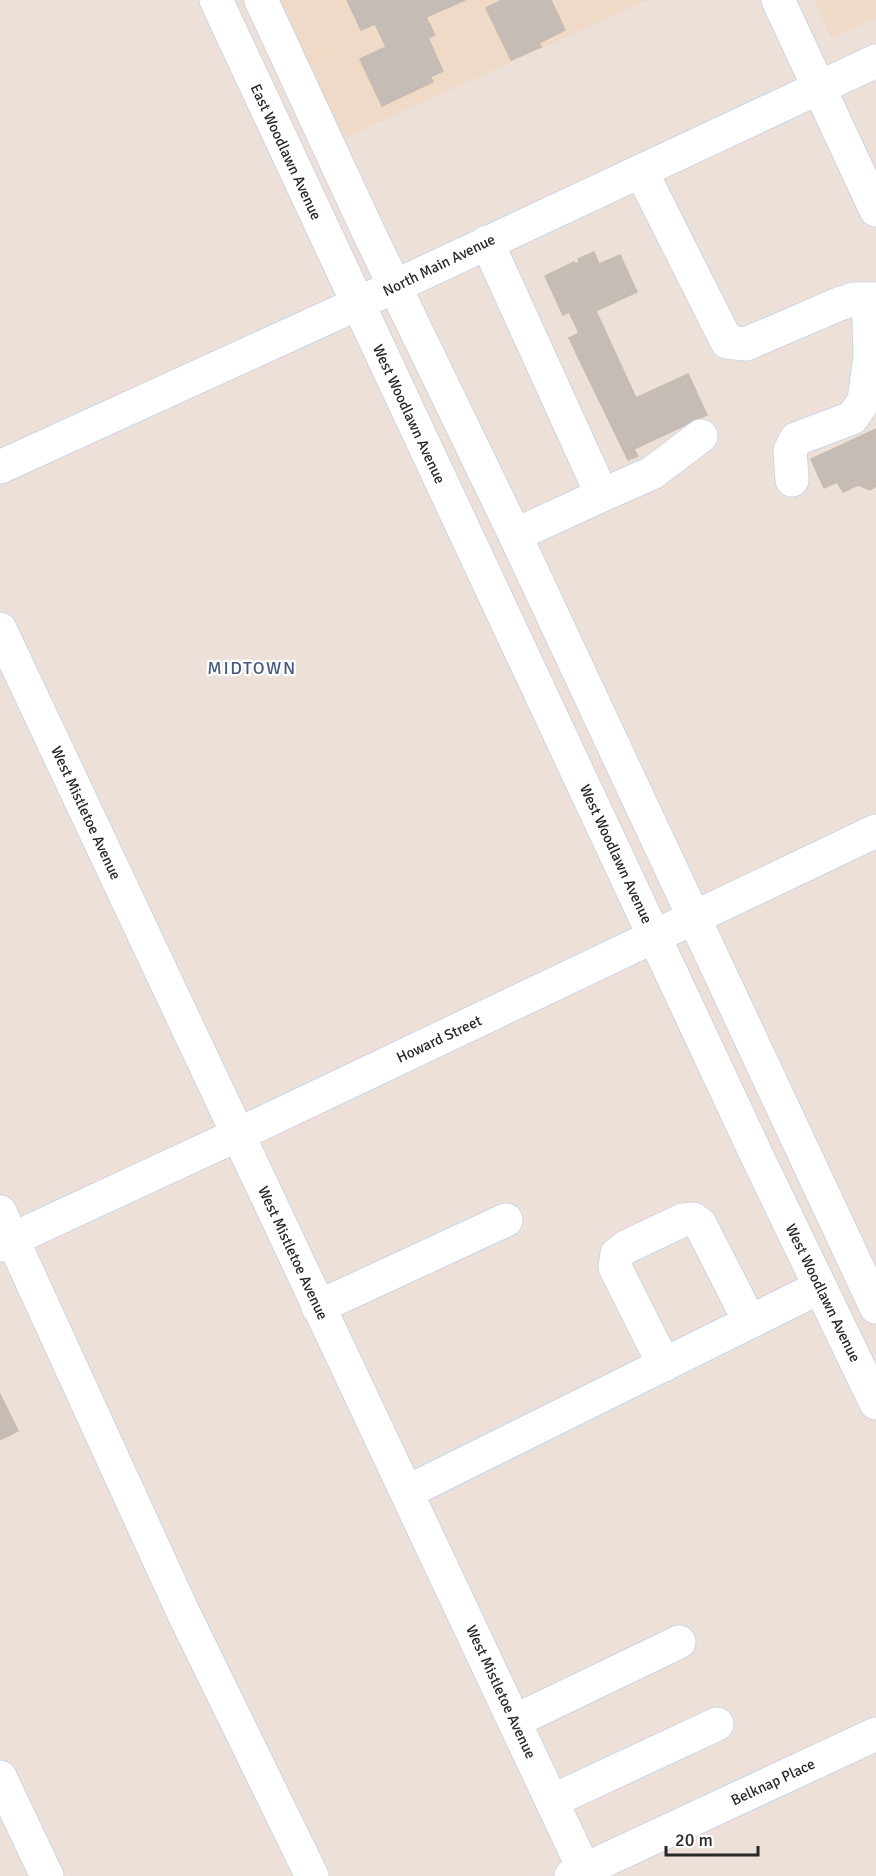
<svg xmlns="http://www.w3.org/2000/svg" width="876" height="1876" viewBox="0 0 876 1876" font-family="Signika,sans-serif">
<style>
.education{fill:#efdac7}
.building{fill:#c4bcb5;stroke:#c7bcb3;stroke-width:1.5}
.lines{fill:none;stroke-linecap:round;stroke-linejoin:round}
.minor-casing{stroke:#ced6e3;stroke-width:35}
.minor{stroke:#fff;stroke-width:33}
.labels{text-anchor:middle;dominant-baseline:central;stroke-width:4.5;stroke-linejoin:round;paint-order:stroke}
.street-label{font-size:15px;fill:#292929;stroke:#fff}
.quarter-label{font-size:18px;letter-spacing:1.5px;fill:#465b7c;stroke:#fff}
</style>
<rect width="100%" height="100%" fill="#ece0d9"/>
<g class="education">
<path d="M 276,0 L 648,0 L 340,140 Z"/>
<path d="M 814,0 L 876,0 L 876,18 L 831,38 Z"/>
</g>
<g class="building">
<path d="M 347,0 L 465,0 L 426,17 L 435,35 L 428,38 L 443,71 L 430,77 L 433,82 L 382,106 L 360,59 L 386,47 L 375,24 L 361,30 Z"/>
<path d="M 502,0 L 551,0 L 565,30 L 539,43 L 541,47 L 511,60 L 486,8 Z"/>
<path d="M 594,252 L 599,264 L 620,255 L 637,292 L 596,311 L 636,398 L 688,374 L 707,415 L 634,449 L 638,456 L 628,460 L 569,338 L 579,333 L 569,312 L 563,315 L 545,276 L 574,262 L 575,264 L 579,262 L 578,259 Z"/>
<path d="M 876,429 L 876,486 L 870,490 L 858,485 L 843,492 L 837,482 L 824,488 L 811,459 Z"/>
<path d="M 0,1394 L 18,1431 L 0,1440 Z"/>
</g>
<g class="lines">
<defs>
<g id="minor">
<path d="M 216,0 L 757,1156 L 876,1403"/>
<path d="M 261,0 L 368,231 L 515,535 L 876,1307"/>
<path d="M 778,0 L 876,210"/>
<path d="M 641,171 L 727,342 L 746,344 L 839,304 L 854,299 L 876,299"/>
<path d="M 487,242 L 602,495 L 515,535"/>
<path d="M 0,467 L 357,304 L 876,61"/>
<path d="M 792,480 L 790,451 L 796,439 L 852,418 L 864,401 L 870,356 L 869,316 L 876,305"/>
<path d="M 602,495 L 652,473 L 701,436"/>
<path d="M 0,629 L 587,1876"/>
<path d="M 0,1212 L 183,1612 L 312,1876"/>
<path d="M 0,1245 L 237,1135 L 876,831"/>
<path d="M 318,1307 L 506,1220"/>
<path d="M 664,1365 L 615,1267 L 617,1254 L 626,1247 L 683,1220 L 693,1219 L 700,1224 L 750,1322"/>
<path d="M 407,1492 L 820,1287"/>
<path d="M 515,1721 L 679,1642"/>
<path d="M 0,1777 L 47,1876"/>
<path d="M 552,1801 L 717,1724"/>
<path d="M 571,1876 L 876,1734"/>
</g>
</defs>
<use href="#minor" class="minor-casing"/>
<use href="#minor" class="minor"/>
</g>
<g class="labels">
<g class="street-label">
<text transform="translate(286 152) rotate(65)">East Woodlawn Avenue</text>
<text transform="translate(439 265) rotate(-26)">North Main Avenue</text>
<text transform="translate(409 414) rotate(65)">West Woodlawn Avenue</text>
<text transform="translate(86 813) rotate(65)">West Mistletoe Avenue</text>
<text transform="translate(616 854) rotate(65)">West Woodlawn Avenue</text>
<text transform="translate(439 1039) rotate(-25)">Howard Street</text>
<text transform="translate(293 1253) rotate(65)">West Mistletoe Avenue</text>
<text transform="translate(823 1293) rotate(64)">West Woodlawn Avenue</text>
<text transform="translate(501 1692) rotate(65)">West Mistletoe Avenue</text>
<text transform="translate(773 1782) rotate(-25)">Belknap Place</text>
</g>
<g class="quarter-label">
<text x="252" y="668">MIDTOWN</text>
</g>
</g>
<path d="M666 1846v9h92v-9" fill="none" stroke="#292929" stroke-width="3"/>
<text x="675" y="1846" font-size="18" fill="#292929" stroke="#ffffff" stroke-width="4.5" paint-order="stroke">20 m</text>
</svg>
